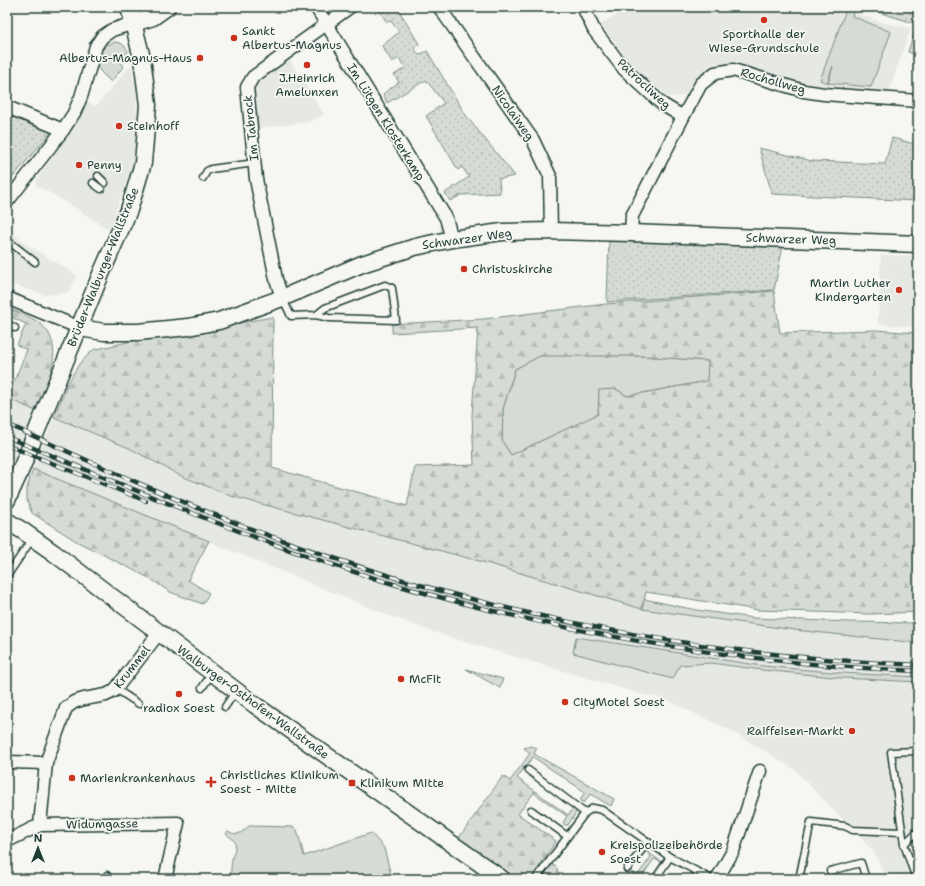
<svg xmlns="http://www.w3.org/2000/svg" width="925" height="886" viewBox="0 0 925 886" font-family="'Shantell Sans',sans-serif">
<style>
.built{fill:#e6e8e4}
.grass{fill:#d6dbd6;stroke:#7a8c85}
.forest{fill:url(#forest-firs);stroke:#7a8c85;fill-rule:evenodd}
.park{fill:url(#park-dots);stroke:#7a8c85}
.lines{fill:none;stroke-linecap:round;stroke-linejoin:round}
.service-casing{stroke:#1f3d34;stroke-width:9}
.minor-casing{stroke:#1f3d34;stroke-width:15}
.tertiary-casing{stroke:#1f3d34;stroke-width:19}
.service{stroke:#f6f6f2;stroke-width:6}
.minor{stroke:#f6f6f2;stroke-width:12}
.tertiary{stroke:#f6f6f2;stroke-width:16}
.rail-casing{stroke:#1f3d34;stroke-width:4.5}
.rail{stroke:#f6f6f2;stroke-width:3;stroke-dasharray:9;stroke-linecap:butt}
.poi-dot{fill:#c8321e;stroke:#f6f6f2;stroke-width:1.5}
.labels{text-anchor:middle;dominant-baseline:central;stroke-width:3.5;stroke-linejoin:round;paint-order:stroke}
.poi-label{font-size:12px;fill:#1f3d34;stroke:#f6f6f2;text-anchor:start}
.street-label{font-size:12px;fill:#1f3d34;stroke:#f6f6f2}
</style>
<defs>
<pattern id="forest-firs" width="22" height="20" patternUnits="userSpaceOnUse"><rect width="22" height="20" fill="#d6dbd6"/><path d="M5 1l3.5 6h-7zM16 11l3.5 6h-7z" fill="#b7bdb8"/></pattern>
<pattern id="park-dots" width="8" height="8" patternUnits="userSpaceOnUse"><rect width="8" height="8" fill="#d6dbd6"/><path d="M2 2h.1M6 6h.1" fill="none" stroke="#b7bdb8" stroke-width="1.8" stroke-linecap="round"/></pattern>
</defs>
<rect width="100%" height="100%" fill="#f6f6f2"/>
<filter id="ink" filterUnits="userSpaceOnUse"><feTurbulence type="fractalNoise" baseFrequency=".025" numOctaves="2"/><feDisplacementMap in="SourceGraphic" scale="8" xChannelSelector="R" yChannelSelector="G"/><feConvolveMatrix kernelMatrix="1 2 1 2 8 2 1 2 1" color-interpolation-filters="sRGB"/></filter>
<g filter="url(#ink)">
<g class="built">
<path d="M 630,7 L 861,7 L 859,14 L 885,23 L 911,28 L 888,94 L 860,93 L 816,87 L 741,65 L 724,65 L 708,70 L 696,80 L 689,93 L 681,96 L 668,97 L 655,90 L 631,67 L 601,24 Z"/>
<path d="M 289,59 L 324,114 L 309,122 L 257,128 L 253,91 L 255,86 L 258,81 Z"/>
<path d="M 131,65 L 136,91 L 137,114 L 137,140 L 133,164 L 109,230 L 76,208 L 36,185 L 37,179 L 77,120 L 85,101 L 96,106 Z"/>
<path d="M 7,229 L 27,245 L 77,275 L 70,290 L 65,293 L 45,295 L 7,283 Z"/>
<path d="M 881,255 L 918,256 L 918,327 L 878,324 Z"/>
<path d="M 7,398 L 36,411 L 15,461 L 7,458 Z"/>
<path d="M 54,417 L 129,448 L 179,475 L 231,496 L 483,562 L 642,609 L 795,630 L 918,643 L 918,677 L 842,673 L 763,666 L 577,637 L 574,653 L 673,679 L 679,665 L 711,663 L 762,670 L 843,678 L 918,682 L 918,879 L 887,879 L 874,852 L 794,769 L 730,730 L 662,698 L 644,695 L 433,632 L 383,613 L 33,469 Z"/>
</g>
<g class="grass">
<path d="M 847,7 L 855,7 L 852,16 L 891,32 L 871,87 L 828,83 L 833,66 L 827,83 L 820,80 Z"/>
<path d="M 115,42 C 123,43 125,45 128,52 L 119,60 L 123,67 L 111,82 L 100,71 L 98,67 L 101,51 L 107,45 Z"/>
<path d="M 540,355 L 642,356 L 709,361 L 707,381 L 627,396 L 616,389 L 599,391 L 599,414 L 511,455 L 502,441 L 503,409 L 515,369 Z"/>
<path d="M 644,599 L 696,610 L 754,618 L 849,622 L 918,623 L 918,643 L 795,630 L 642,609 Z"/>
<path d="M 576,637 L 763,666 L 842,673 L 918,677 L 918,682 L 843,678 L 762,670 L 711,663 L 680,665 L 673,679 L 573,653 Z"/>
<path d="M 466,669 L 503,679 L 500,688 Z"/>
<path d="M 531,746 L 537,748 L 534,754 L 614,799 L 611,806 L 590,794 L 585,802 L 581,802 L 581,798 L 585,792 L 533,757 L 524,768 L 521,766 L 530,753 L 524,748 Z"/>
<path d="M 535,791 L 568,815 L 572,810 L 576,809 L 576,813 L 568,825 L 565,825 L 563,823 L 567,816 L 534,793 Z"/>
<path d="M 249,826 L 294,827 L 297,830 L 304,856 L 371,833 L 384,848 L 392,879 L 230,879 C 231,872 231,865 232,859 C 235,846 240,843 226,834 L 228,831 C 237,837 242,833 249,826 Z"/>
<path d="M 646,851 L 662,862 L 654,859 L 641,878 L 642,879 L 639,879 L 630,871 L 637,876 L 651,857 Z"/>
</g>
<g class="forest">
<path d="M 774,291 L 780,333 L 875,330 L 918,333 L 918,612 L 870,614 L 758,610 L 646,592 L 642,609 L 483,562 L 231,496 L 179,475 L 129,448 L 54,417 L 68,383 L 79,364 L 93,350 L 136,340 L 273,317 L 272,468 L 407,506 L 415,467 L 474,465 L 472,415 L 478,328 L 392,333 L 392,324 L 484,319 L 606,304 ZM 540,356 L 642,356 L 708,361 L 707,381 L 627,396 L 616,389 L 599,390 L 598,414 L 511,455 L 502,441 L 503,409 L 515,369 Z"/>
<path d="M 7,308 C 17,312 29,316 38,322 C 69,344 46,384 36,411 L 7,398 L 27,350 L 17,345 L 26,324 L 7,315 Z"/>
<path d="M 33,469 L 209,541 L 188,580 L 209,593 L 203,604 L 170,592 L 151,579 L 76,541 L 32,513 L 27,501 L 27,488 Z"/>
<path d="M 521,766 L 524,768 L 517,778 L 535,791 L 518,814 L 556,841 L 531,879 L 512,879 L 459,842 L 458,839 L 503,776 L 510,781 Z"/>
<path d="M 552,864 L 557,868 L 559,879 L 541,879 Z"/>
</g>
<g class="park">
<path d="M 376,7 L 397,7 L 419,44 L 414,48 L 419,55 L 427,51 L 467,117 L 515,176 L 499,179 L 500,193 L 461,195 L 450,201 L 445,193 L 469,177 L 462,167 L 458,170 L 426,116 L 444,103 L 426,80 L 387,103 L 383,94 L 399,82 L 394,75 L 405,68 L 399,58 L 392,62 L 382,46 L 399,32 L 391,21 L 387,22 Z"/>
<path d="M 869,7 L 918,7 L 918,55 L 908,52 L 917,24 L 868,9 Z"/>
<path d="M 7,114 L 52,131 L 7,184 Z"/>
<path d="M 892,138 L 918,145 L 918,201 L 772,194 L 759,148 L 812,161 L 885,164 Z"/>
<path d="M 609,241 L 783,246 L 774,290 L 607,302 Z"/>
</g>
<g class="lines">
<defs>
<g id="service">
<path d="M 98,176 L 105,183"/>
<path d="M 203,178 L 207,171 L 211,169 L 255,163"/>
<path d="M 93,183 L 101,189"/>
<path d="M 7,240 L 35,262"/>
<path d="M 283,299 L 291,316 L 316,315 L 329,318 L 396,320 L 392,288 L 385,285 L 325,308 L 316,315"/>
<path d="M 7,324 L 15,328"/>
<path d="M 7,576 L 32,539"/>
<path d="M 202,688 L 212,673"/>
<path d="M 116,689 L 139,704"/>
<path d="M 225,707 L 235,692"/>
<path d="M 528,770 L 585,813"/>
<path d="M 531,810 L 567,836"/>
<path d="M 904,844 L 918,831"/>
<path d="M 627,869 L 648,842"/>
<path d="M 830,871 L 861,863 L 866,879"/>
<path d="M 106,879 L 107,875"/>
<path d="M 536,879 L 585,813 L 593,808 L 602,810 L 670,857 L 711,879"/>
<path d="M 655,879 L 670,857"/>
<path d="M 799,879 L 811,822 L 845,826 L 853,830 L 902,832"/>
<path d="M 916,879 L 904,844 L 891,752 L 918,751"/>
</g>
<g id="minor">
<path d="M 316,7 L 446,218 L 452,239"/>
<path d="M 439,7 L 533,140 L 550,176 L 551,231"/>
<path d="M 583,7 L 594,30 L 624,69 L 662,104 L 683,117"/>
<path d="M 7,107 L 63,130"/>
<path d="M 7,202 L 63,130 L 74,113 L 81,97 L 96,46 L 102,37 L 112,30 L 134,23"/>
<path d="M 631,233 L 632,216 L 683,117 L 701,84 L 715,73 L 733,70 L 804,91 L 824,94 L 918,101"/>
<path d="M 7,298 L 80,328"/>
<path d="M 282,298 L 276,279 L 256,179 L 247,87 L 253,77 L 350,7"/>
<path d="M 7,762 L 46,763"/>
<path d="M 40,825 L 46,763 L 66,708 L 74,702 L 84,699 L 106,695 L 114,691 L 159,633"/>
<path d="M 7,841 L 40,825 L 178,823 L 165,879"/>
<path d="M 717,879 L 733,851 L 760,771"/>
</g>
<g id="tertiary">
<path d="M 134,23 L 153,17 L 167,7"/>
<path d="M 80,328 L 104,332 L 138,332 L 188,327 L 219,321 L 282,298 L 362,264 L 415,247 L 452,239 L 502,232 L 551,231 L 631,233 L 918,244"/>
<path d="M 7,500 L 19,474 L 101,274 L 129,210 L 143,163 L 148,105 L 142,58 L 129,7"/>
<path d="M 7,521 L 23,531 L 54,553 L 255,705 L 502,879"/>
</g>
</defs>
<use href="#service" class="service-casing"/>
<use href="#minor" class="minor-casing"/>
<use href="#tertiary" class="tertiary-casing"/>
<use href="#service" class="service"/>
<use href="#minor" class="minor"/>
<use href="#tertiary" class="tertiary"/>
<defs>
<g id="rail">
<path d="M 7,424 C 101,467 195,510 293,544 C 493,616 705,656 918,665"/>
<path d="M 7,437 C 130,488 253,541 380,580 C 555,633 736,663 918,671"/>
<path d="M 7,445 L 146,501"/>
</g>
</defs>
<use href="#rail" class="rail-casing"/>
<use href="#rail" class="rail"/>
</g>
</g>
<g class="poi-dot">
<circle cx="764" cy="20" r="4"/>
<circle cx="234" cy="38" r="4"/>
<circle cx="200" cy="58" r="4"/>
<circle cx="307" cy="65" r="4"/>
<circle cx="119" cy="126" r="4"/>
<circle cx="79" cy="165" r="4"/>
<circle cx="464" cy="269" r="4"/>
<circle cx="899" cy="290" r="4"/>
<circle cx="401" cy="679" r="4"/>
<circle cx="179" cy="694" r="4"/>
<circle cx="565" cy="702" r="4"/>
<circle cx="852" cy="731" r="4"/>
<circle cx="72" cy="778" r="4"/>
<path d="M209 776h4v4h4v4h-4v4h-4v-4h-4v-4h4z"/>
<rect x="348" y="779" width="8" height="8" rx="2"/>
<circle cx="602" cy="852" r="4"/>
</g>
<g class="labels">
<g class="poi-label">
<text x="242" y="31">Sankt<tspan x="242" dy="14">Albertus-Magnus</tspan></text>
<text x="764" y="34" text-anchor="middle">Sporthalle der<tspan x="764" dy="14">Wiese-Grundschule</tspan></text>
<text x="192" y="58" text-anchor="end">Albertus-Magnus-Haus</text>
<text x="307" y="78" text-anchor="middle">J.Heinrich<tspan x="307" dy="14">Amelunxen</tspan></text>
<text x="127" y="126">Steinhoff</text>
<text x="87" y="165">Penny</text>
<text x="472" y="269">Christuskirche</text>
<text x="891" y="283" text-anchor="end">Martin Luther<tspan x="891" dy="14">Kindergarten</tspan></text>
<text x="409" y="679">McFit</text>
<text x="573" y="702">CityMotel Soest</text>
<text x="179" y="708" text-anchor="middle">radiox Soest</text>
<text x="844" y="731" text-anchor="end">Raiffeisen-Markt</text>
<text x="220" y="775">Christliches Klinikum<tspan x="220" dy="14">Soest - Mitte</tspan></text>
<text x="80" y="778">Marienkrankenhaus</text>
<text x="360" y="783">Klinikum Mitte</text>
<text x="610" y="845">Kreispolizeibehörde<tspan x="610" dy="14">Soest</tspan></text>
</g>
<g class="street-label">
<text transform="translate(773 81) rotate(16)">Rochollweg</text>
<text transform="translate(644 84) rotate(43)">Patrocliweg</text>
<text transform="translate(513 113) rotate(55)">Nicolaiweg</text>
<text transform="translate(386 122) rotate(58)">Im Lütgen Klosterkamp</text>
<text transform="translate(251 128) rotate(-96)">Im Tabrock</text>
<text transform="translate(467 239) rotate(-8)">Schwarzer Weg</text>
<text transform="translate(791 239) rotate(2)">Schwarzer Weg</text>
<text transform="translate(103 267) rotate(-68)">Brüder-Walburger-Wallstraße</text>
<text transform="translate(132 667) rotate(-52)">Krummel</text>
<text transform="translate(253 702) rotate(36)">Walburger-Osthofen-Wallstraße</text>
<text transform="translate(102 824) rotate(-1)">Widumgasse</text>
</g>
</g>
<rect width="925" height="886" fill="none" stroke="#f6f6f2" stroke-width="24"/>
<rect x="12" y="12" width="901" height="862" fill="none" stroke="#1f3d34" stroke-width="1.5" filter="url(#ink)"/>
<g transform="translate(38 848)" stroke="#f6f6f2" stroke-width="3" paint-order="stroke">
<path d="M0-3L7 15L0 10L-7 15Z" fill="#1f3d34"/>
<text y="-6" font-size="11" font-weight="bold" text-anchor="middle" fill="#1f3d34">N</text>
</g>
</svg>
